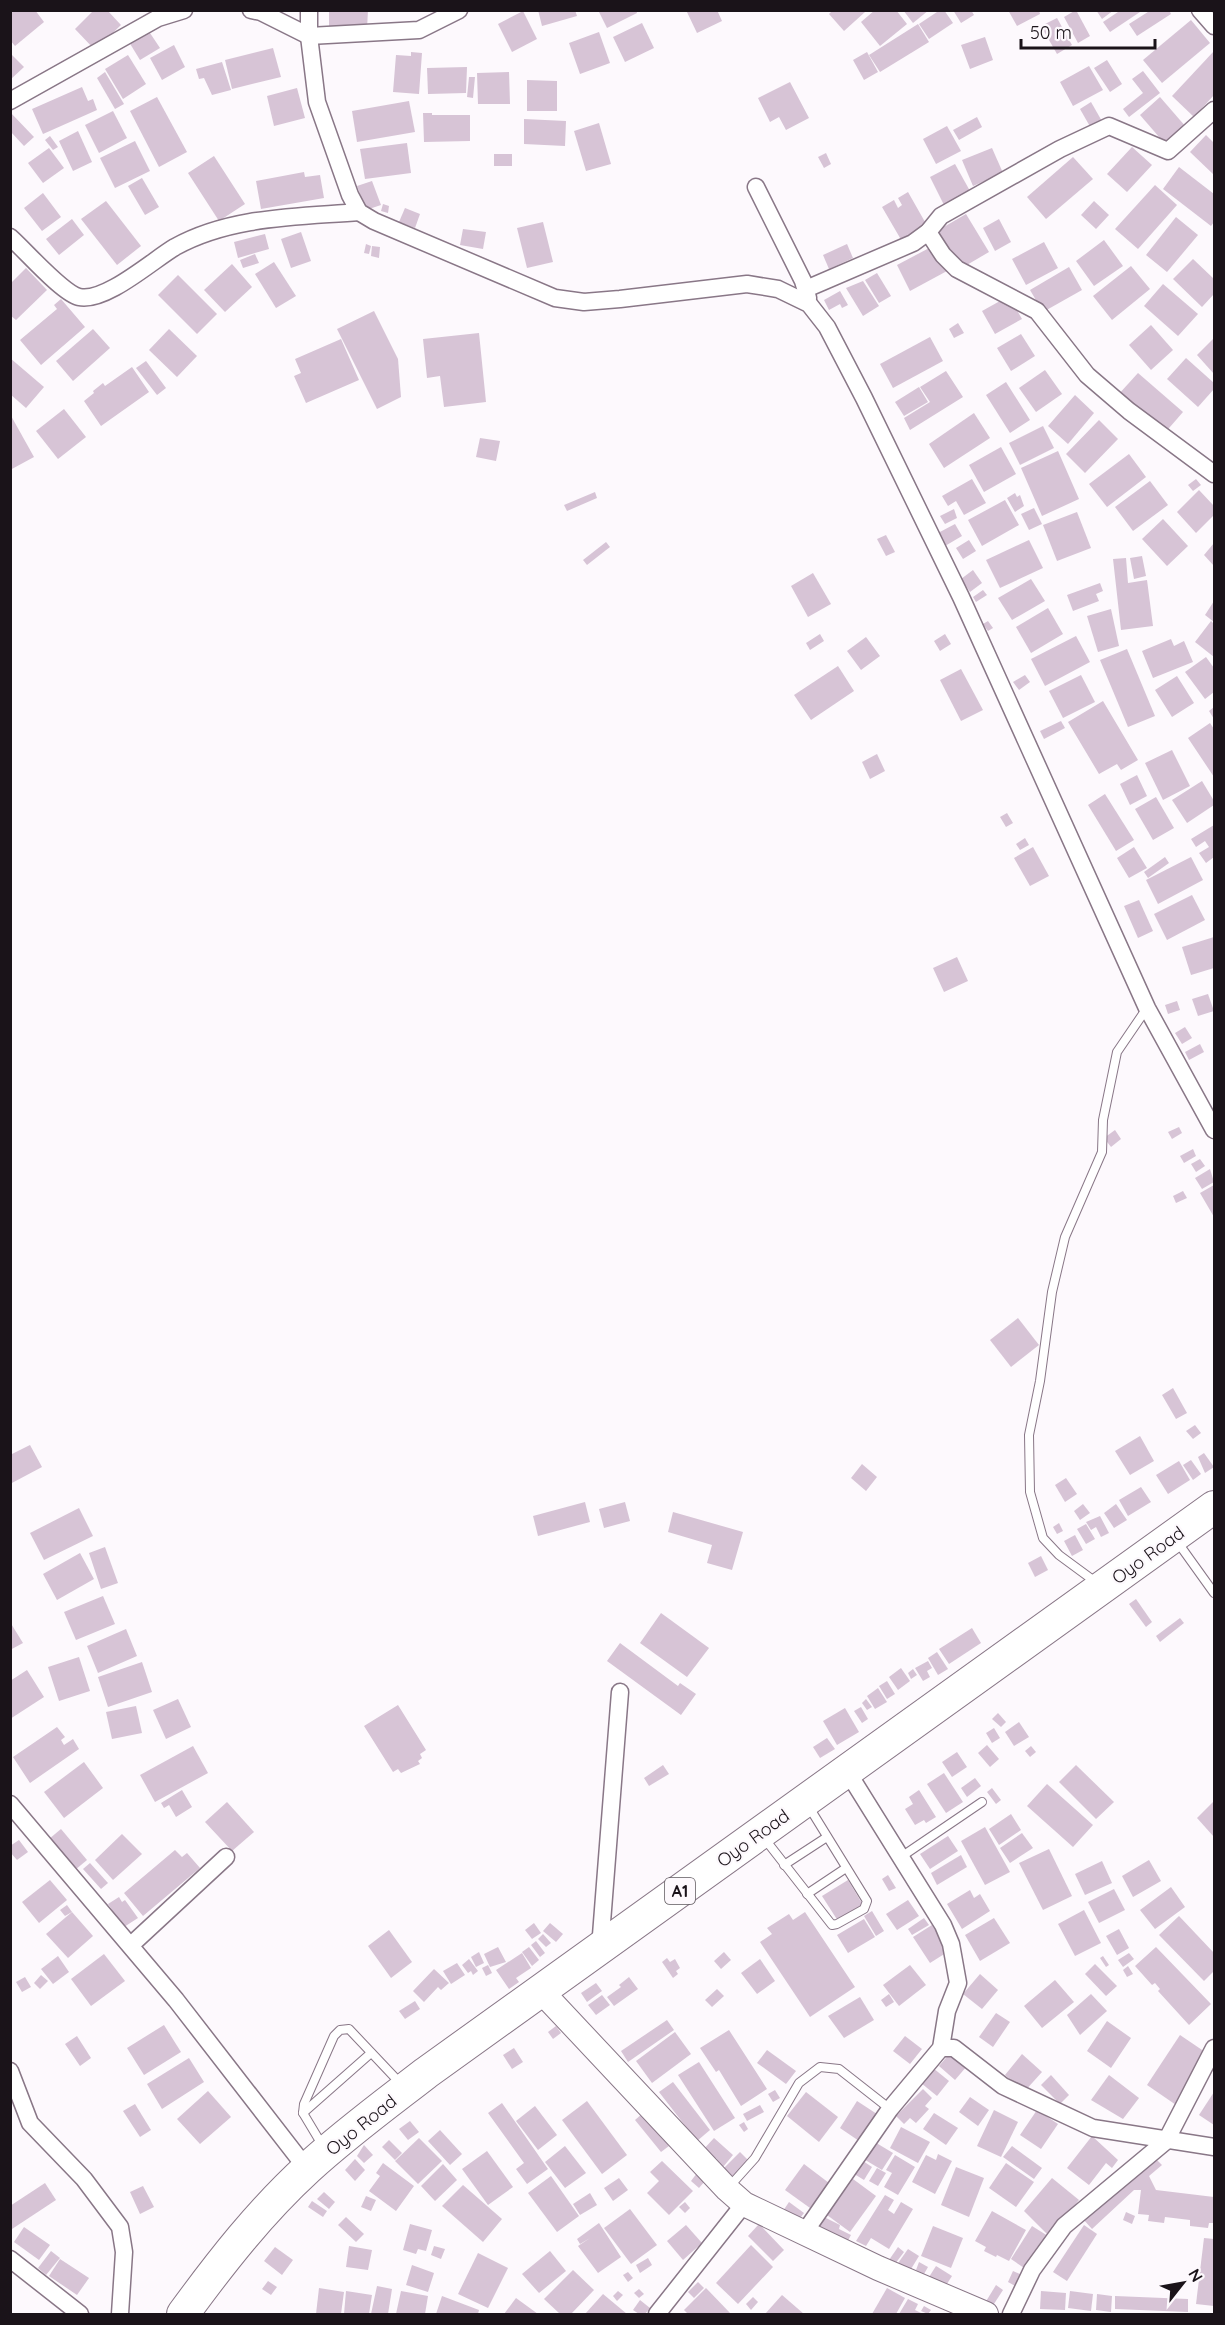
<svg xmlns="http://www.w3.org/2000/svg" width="1225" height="2325" viewBox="0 0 1225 2325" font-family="Quicksand,sans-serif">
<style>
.building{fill:#d7c4d6}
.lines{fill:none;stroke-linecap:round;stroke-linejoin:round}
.lane-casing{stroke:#897787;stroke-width:10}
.street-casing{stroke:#897787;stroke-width:19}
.secondary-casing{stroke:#897787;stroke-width:26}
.highway-casing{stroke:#897787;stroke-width:34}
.lane{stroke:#fff;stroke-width:8}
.street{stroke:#fff;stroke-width:16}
.secondary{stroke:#fff;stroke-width:24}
.highway{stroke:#fff;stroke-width:32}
.labels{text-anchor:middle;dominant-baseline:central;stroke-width:4.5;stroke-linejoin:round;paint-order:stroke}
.shield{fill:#fdf9fd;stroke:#5e585d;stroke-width:1.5}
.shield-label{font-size:16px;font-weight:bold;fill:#1a1319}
.street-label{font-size:18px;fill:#1a1319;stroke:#fdf9fd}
</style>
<rect width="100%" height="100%" fill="#fdf9fd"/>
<g class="building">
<path d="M 15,10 L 35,10 L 44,22 L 15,46 L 10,40 L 10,14 Z"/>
<path d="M 94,10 L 107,10 L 121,25 L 95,50 L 75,29 Z"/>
<path d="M 329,10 L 368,10 L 367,29 L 329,29 Z"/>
<path d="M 538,10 L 575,10 L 577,16 L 542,26 Z"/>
<path d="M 598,10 L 636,10 L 637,13 L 607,28 Z"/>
<path d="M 686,10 L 717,10 L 722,21 L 697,33 Z"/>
<path d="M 833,10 L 863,10 L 865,12 L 844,31 L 829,14 Z"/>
<path d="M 875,10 L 896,10 L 907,24 L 880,46 L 861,22 Z"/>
<path d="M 903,10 L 929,10 L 913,23 Z"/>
<path d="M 940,10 L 944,10 L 953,23 L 929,39 L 919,24 Z"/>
<path d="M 953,10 L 971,10 L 974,15 L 961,23 Z"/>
<path d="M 1008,10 L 1039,10 L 1040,14 L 1017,26 Z"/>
<path d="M 1076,10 L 1090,36 L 1078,43 L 1064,17 Z"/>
<path d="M 1096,10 L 1114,10 L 1102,19 Z"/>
<path d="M 1121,10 L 1143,10 L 1110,32 L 1103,22 Z"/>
<path d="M 1151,10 L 1169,10 L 1171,14 L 1137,36 L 1129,24 Z"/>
<path d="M 523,11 L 537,39 L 512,52 L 498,24 Z"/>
<path d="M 1057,18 L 1072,45 L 1057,54 L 1041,26 Z"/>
<path d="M 1191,20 L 1210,43 L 1162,83 L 1143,60 Z"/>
<path d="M 642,23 L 654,48 L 625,62 L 613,37 Z"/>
<path d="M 918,24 L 929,42 L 880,72 L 869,55 Z"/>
<path d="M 148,30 L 160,48 L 140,60 L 129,42 Z"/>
<path d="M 599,32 L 610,63 L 580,74 L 569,43 Z"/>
<path d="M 985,37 L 993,60 L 970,69 L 961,45 Z"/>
<path d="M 174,45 L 185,67 L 162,80 L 150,58 Z"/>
<path d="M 273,48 L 281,77 L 232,89 L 225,60 Z"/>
<path d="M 1214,51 L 1214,95 L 1194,117 L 1172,96 Z"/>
<path d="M 411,52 L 422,53 L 419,94 L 393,92 L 396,55 L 411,56 Z"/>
<path d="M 867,52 L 878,72 L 864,80 L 853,60 Z"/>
<path d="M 10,53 L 24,67 L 10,80 Z"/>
<path d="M 128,55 L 146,84 L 123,99 L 105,69 Z"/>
<path d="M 1107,60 L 1122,84 L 1110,92 L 1094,68 Z"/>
<path d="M 222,62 L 231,90 L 212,95 L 204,78 L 199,79 L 196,69 Z"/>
<path d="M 1089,66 L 1103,90 L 1073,106 L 1060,82 Z"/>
<path d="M 467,67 L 466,93 L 428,94 L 427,68 Z"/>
<path d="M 1143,71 L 1160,93 L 1129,117 L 1123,109 L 1143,93 L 1132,79 Z"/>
<path d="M 105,72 L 124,104 L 115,109 L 97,78 Z"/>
<path d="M 509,72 L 510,104 L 478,104 L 477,73 Z"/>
<path d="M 469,77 L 475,77 L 473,98 L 467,97 Z"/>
<path d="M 527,80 L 557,81 L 557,111 L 527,111 Z"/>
<path d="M 790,82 L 809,118 L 786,130 L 779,117 L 770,122 L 758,98 Z"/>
<path d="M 82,87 L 88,101 L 93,99 L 97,110 L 43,134 L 32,109 Z"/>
<path d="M 297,88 L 305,118 L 274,126 L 267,96 Z"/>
<path d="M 157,97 L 187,152 L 159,167 L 130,111 Z"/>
<path d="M 1160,97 L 1186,127 L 1166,145 L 1140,115 Z"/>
<path d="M 409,101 L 415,132 L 357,142 L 352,111 Z"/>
<path d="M 1091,102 L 1103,123 L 1092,130 L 1080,109 Z"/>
<path d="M 113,111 L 127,138 L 99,153 L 85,125 Z"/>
<path d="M 10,112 L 34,137 L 24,146 L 10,131 Z"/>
<path d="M 423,113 L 432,113 L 432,115 L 470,115 L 470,141 L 424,142 Z"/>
<path d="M 977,117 L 982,127 L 959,140 L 953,130 Z"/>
<path d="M 524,119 L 566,121 L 565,146 L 524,144 Z"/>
<path d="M 599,123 L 611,164 L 586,171 L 574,131 Z"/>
<path d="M 947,126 L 961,151 L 936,164 L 923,139 Z"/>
<path d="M 78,131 L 92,162 L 73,171 L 59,141 Z"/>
<path d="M 1206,135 L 1214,143 L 1214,175 L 1190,152 Z"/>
<path d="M 50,136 L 58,147 L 53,150 L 45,140 Z"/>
<path d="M 135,141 L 150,171 L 115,188 L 100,158 Z"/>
<path d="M 407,143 L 411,173 L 365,179 L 360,149 Z"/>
<path d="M 1132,147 L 1152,165 L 1127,192 L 1107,174 Z"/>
<path d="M 49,148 L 64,168 L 43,183 L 28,163 Z"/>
<path d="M 992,148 L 1003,173 L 973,186 L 962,160 Z"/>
<path d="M 826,153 L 831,164 L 824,168 L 818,157 Z"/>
<rect x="494" y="154" width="18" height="12"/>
<path d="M 214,156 L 245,204 L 219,221 L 188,173 Z"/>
<path d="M 1073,157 L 1093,179 L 1046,219 L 1027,197 Z"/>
<path d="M 955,164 L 970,191 L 944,205 L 930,177 Z"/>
<path d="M 1179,167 L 1214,194 L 1214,222 L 1211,226 L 1163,189 Z"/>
<path d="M 304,172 L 305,177 L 320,175 L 324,198 L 261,209 L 256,181 Z"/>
<path d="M 142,178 L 159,207 L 145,215 L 128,186 Z"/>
<path d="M 372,181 L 381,205 L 366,210 L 357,186 Z"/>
<path d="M 1155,185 L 1177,205 L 1138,249 L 1115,229 Z"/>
<path d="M 908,192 L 929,229 L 903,243 L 882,207 L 894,200 L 898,208 L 902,205 L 898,198 Z"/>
<path d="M 43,193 L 61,217 L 42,231 L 24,208 Z"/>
<path d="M 106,201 L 141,246 L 117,265 L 81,219 Z"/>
<path d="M 1094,201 L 1109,215 L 1096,229 L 1081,215 Z"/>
<path d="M 383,204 L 389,206 L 388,213 L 381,211 Z"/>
<path d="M 405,208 L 420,214 L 415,228 L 399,222 Z"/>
<path d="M 966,214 L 989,252 L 960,269 L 937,231 Z"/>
<path d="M 1176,217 L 1198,235 L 1167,272 L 1146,255 Z"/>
<path d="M 72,219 L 84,235 L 59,255 L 46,239 Z"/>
<path d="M 999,219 L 1011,242 L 995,251 L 983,228 Z"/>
<path d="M 543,222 L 553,262 L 527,268 L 517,228 Z"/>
<path d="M 463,229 L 486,232 L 483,249 L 460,245 Z"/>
<path d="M 301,232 L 311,261 L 291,268 L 281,239 Z"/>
<path d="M 265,234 L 269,249 L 238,258 L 234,242 Z"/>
<path d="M 1104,240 L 1123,266 L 1094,286 L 1076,261 Z"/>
<path d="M 1044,242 L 1058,268 L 1026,285 L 1012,259 Z"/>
<path d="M 366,244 L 371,246 L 369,254 L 364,253 Z"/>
<path d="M 847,244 L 853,258 L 829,269 L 823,255 Z"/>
<path d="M 372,246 L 380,247 L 379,258 L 371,256 Z"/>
<path d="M 933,246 L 947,271 L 910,291 L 897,265 Z"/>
<path d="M 255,254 L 259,263 L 243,268 L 240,260 Z"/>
<path d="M 1193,259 L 1214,279 L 1214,294 L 1202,307 L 1173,279 Z"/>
<path d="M 274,262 L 296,296 L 276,308 L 255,274 Z"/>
<path d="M 232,264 L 252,287 L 225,312 L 204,290 Z"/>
<path d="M 1131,266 L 1150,289 L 1112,320 L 1093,296 Z"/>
<path d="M 1069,267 L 1082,290 L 1043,312 L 1030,290 Z"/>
<path d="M 26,268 L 47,290 L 16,320 L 10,315 L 10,284 Z"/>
<path d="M 877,273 L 891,296 L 879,303 L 865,280 Z"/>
<path d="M 178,275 L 217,314 L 197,334 L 158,295 Z"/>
<path d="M 863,281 L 879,306 L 863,316 L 846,288 Z"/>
<path d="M 1163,284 L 1198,314 L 1178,336 L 1144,306 Z"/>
<path d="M 840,291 L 848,305 L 842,308 L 840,304 L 829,310 L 824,300 Z"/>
<path d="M 1009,296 L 1022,319 L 995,334 L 982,311 Z"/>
<path d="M 61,299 L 85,327 L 41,365 L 20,340 L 57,309 L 54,305 Z"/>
<path d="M 374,311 L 398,359 L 401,397 L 377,409 L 337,329 Z"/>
<path d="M 958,323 L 964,333 L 954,338 L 949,329 Z"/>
<path d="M 1151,325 L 1173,350 L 1151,370 L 1129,345 Z"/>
<path d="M 93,329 L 110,348 L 73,381 L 56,361 Z"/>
<path d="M 169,329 L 197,356 L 177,377 L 149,350 Z"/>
<path d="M 479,333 L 486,402 L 444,407 L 440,376 L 427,378 L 423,339 Z"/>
<path d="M 1021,334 L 1035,356 L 1011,371 L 997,348 Z"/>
<path d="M 930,337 L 943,361 L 893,388 L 880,364 Z"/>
<path d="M 1214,338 L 1214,374 L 1197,355 Z"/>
<path d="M 341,339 L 359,380 L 306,403 L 294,376 L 301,373 L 295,359 Z"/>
<path d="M 10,358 L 44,387 L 26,408 L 10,394 Z"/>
<path d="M 1186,358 L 1214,383 L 1214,389 L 1198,407 L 1167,379 Z"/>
<path d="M 146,361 L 166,388 L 157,395 L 136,368 Z"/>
<path d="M 132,367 L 149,392 L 101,426 L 84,401 L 94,393 L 93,391 L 103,383 L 105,386 Z"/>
<path d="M 1045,370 L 1062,394 L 1036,412 L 1019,388 Z"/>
<path d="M 946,371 L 963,397 L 910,430 L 904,418 L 930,402 L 920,387 Z"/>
<path d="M 1138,373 L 1183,412 L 1163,435 L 1118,395 Z"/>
<path d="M 1006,382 L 1030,420 L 1010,433 L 986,395 Z"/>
<path d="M 919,387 L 928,402 L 904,416 L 895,402 Z"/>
<path d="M 1075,395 L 1094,413 L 1068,444 L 1048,426 Z"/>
<path d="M 64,409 L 86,437 L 58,459 L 36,431 Z"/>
<path d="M 974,413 L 990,438 L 944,468 L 929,444 Z"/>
<path d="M 10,414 L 34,457 L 10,470 Z"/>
<path d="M 1099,420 L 1118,439 L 1085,473 L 1066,454 Z"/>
<path d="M 1043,426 L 1054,448 L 1020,465 L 1009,443 Z"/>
<path d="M 480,438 L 500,441 L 496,461 L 476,457 Z"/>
<path d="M 1001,447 L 1016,474 L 984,492 L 969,465 Z"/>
<path d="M 1058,451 L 1079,499 L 1042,516 L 1021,468 Z"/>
<path d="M 1129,454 L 1146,477 L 1107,507 L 1089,484 Z"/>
<path d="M 972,479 L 986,503 L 964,515 L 956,501 L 948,506 L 942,496 Z"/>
<path d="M 1196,479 L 1201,485 L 1193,491 L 1188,485 Z"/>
<path d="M 1150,481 L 1168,505 L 1133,531 L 1115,507 Z"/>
<path d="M 1199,490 L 1214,506 L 1214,515 L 1196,533 L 1177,512 Z"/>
<path d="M 595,492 L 597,498 L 567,511 L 564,505 Z"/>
<path d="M 1015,493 L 1017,497 L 1020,495 L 1024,506 L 1015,512 L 1007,498 Z"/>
<path d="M 1005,500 L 1019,525 L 982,546 L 968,520 Z"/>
<path d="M 1034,508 L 1042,524 L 1029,530 L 1021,514 Z"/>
<path d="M 954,509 L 957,518 L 945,524 L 940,516 Z"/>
<path d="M 1077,512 L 1091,548 L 1057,561 L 1043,525 Z"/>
<path d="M 1163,519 L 1188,546 L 1167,566 L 1142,539 Z"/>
<path d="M 955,524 L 962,536 L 945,546 L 938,533 Z"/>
<path d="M 886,535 L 895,552 L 886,556 L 877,539 Z"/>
<path d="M 969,540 L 976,551 L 963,559 L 956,548 Z"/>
<path d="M 1029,540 L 1043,568 L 1000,588 L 986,560 Z"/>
<path d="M 606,542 L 610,547 L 587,565 L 583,560 Z"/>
<path d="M 1214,543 L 1214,566 L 1204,555 Z"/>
<path d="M 1142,556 L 1146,576 L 1134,579 L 1130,558 Z"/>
<path d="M 1126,558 L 1128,583 L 1147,580 L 1153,626 L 1121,630 L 1113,559 Z"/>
<path d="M 973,570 L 982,583 L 970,592 L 961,579 Z"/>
<path d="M 813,573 L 831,604 L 808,617 L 791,586 Z"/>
<path d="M 1031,579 L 1045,601 L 1012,620 L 998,598 Z"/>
<path d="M 1100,583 L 1103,591 L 1096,594 L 1099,601 L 1073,611 L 1067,595 Z"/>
<path d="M 983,590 L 987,595 L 976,602 L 973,597 Z"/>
<path d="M 1214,601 L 1214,622 L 1205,615 Z"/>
<path d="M 1048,608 L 1063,634 L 1031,653 L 1016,627 Z"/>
<path d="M 1111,609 L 1119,646 L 1098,652 L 1087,616 Z"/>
<path d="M 988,621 L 993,628 L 988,631 L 983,624 Z"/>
<path d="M 1211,621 L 1214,624 L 1214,657 L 1195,642 Z"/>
<path d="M 820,634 L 824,641 L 810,650 L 806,643 Z"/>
<path d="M 945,634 L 951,644 L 940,651 L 934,641 Z"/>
<path d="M 1076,636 L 1090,662 L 1045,686 L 1031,659 Z"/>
<path d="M 866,637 L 880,656 L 861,670 L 847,651 Z"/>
<path d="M 1171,639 L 1174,646 L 1184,641 L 1193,662 L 1153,678 L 1142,651 Z"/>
<path d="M 1127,649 L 1155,716 L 1128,727 L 1100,660 Z"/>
<path d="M 1206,657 L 1214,668 L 1214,692 L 1205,699 L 1185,672 Z"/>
<path d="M 838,666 L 854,691 L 811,720 L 794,695 Z"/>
<path d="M 961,669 L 983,710 L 961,721 L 940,680 Z"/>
<path d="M 1025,675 L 1030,682 L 1019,690 L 1013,682 Z"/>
<path d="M 1081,675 L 1095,702 L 1063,718 L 1049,691 Z"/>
<path d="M 1177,676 L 1194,703 L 1172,717 L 1155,690 Z"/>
<path d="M 1103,701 L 1138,760 L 1121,770 L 1117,764 L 1099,774 L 1068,722 Z"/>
<path d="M 1214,707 L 1214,719 L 1209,711 Z"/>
<path d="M 1061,721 L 1065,728 L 1044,739 L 1040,731 Z"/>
<path d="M 1210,723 L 1214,729 L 1214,777 L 1188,738 Z"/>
<path d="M 1172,750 L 1190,786 L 1163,800 L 1145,763 Z"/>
<path d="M 877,754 L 885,771 L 870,779 L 862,762 Z"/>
<path d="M 1137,775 L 1147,796 L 1130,805 L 1120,784 Z"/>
<path d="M 1202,781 L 1214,801 L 1214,805 L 1187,823 L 1172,800 Z"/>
<path d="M 1105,794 L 1134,840 L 1116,851 L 1088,805 Z"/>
<path d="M 1156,797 L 1174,828 L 1153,840 L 1135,809 Z"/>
<path d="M 1007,813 L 1013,823 L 1006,827 L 1000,817 Z"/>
<path d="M 1214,825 L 1214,857 L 1206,863 L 1199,853 L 1209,847 L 1205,841 L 1196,847 L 1191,839 Z"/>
<path d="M 1025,838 L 1029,845 L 1020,850 L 1016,844 Z"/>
<path d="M 1033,847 L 1049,876 L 1030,886 L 1014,858 Z"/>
<path d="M 1134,847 L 1147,868 L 1129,878 L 1117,858 Z"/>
<path d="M 1165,857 L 1169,863 L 1148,878 L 1144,872 Z"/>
<path d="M 1191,857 L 1203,880 L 1158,904 L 1146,880 Z"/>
<path d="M 1192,895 L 1205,920 L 1167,940 L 1154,914 Z"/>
<path d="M 1139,900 L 1153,931 L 1138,938 L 1124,906 Z"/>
<path d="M 1214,937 L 1214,968 L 1191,975 L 1182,947 Z"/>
<path d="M 957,957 L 968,981 L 944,992 L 933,968 Z"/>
<path d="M 1208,994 L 1214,1011 L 1198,1016 L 1192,999 Z"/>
<path d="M 1177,1001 L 1180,1010 L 1168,1014 L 1165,1005 Z"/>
<path d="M 1185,1027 L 1192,1038 L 1182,1044 L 1175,1033 Z"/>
<path d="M 1200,1044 L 1204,1052 L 1189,1060 L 1185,1052 Z"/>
<path d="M 1179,1127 L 1182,1133 L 1172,1139 L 1168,1132 Z"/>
<path d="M 1115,1130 L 1121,1139 L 1111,1147 L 1104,1138 Z"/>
<path d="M 1193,1149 L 1196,1156 L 1184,1163 L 1180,1156 Z"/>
<path d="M 1200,1159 L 1205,1166 L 1196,1172 L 1191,1164 Z"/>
<path d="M 1210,1169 L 1214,1182 L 1202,1189 L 1195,1178 Z"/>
<path d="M 1214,1185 L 1214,1217 L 1200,1193 Z"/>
<path d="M 1183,1191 L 1187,1198 L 1176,1203 L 1173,1196 Z"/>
<path d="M 1018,1318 L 1039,1345 L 1011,1367 L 990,1340 Z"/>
<path d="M 1173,1388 L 1187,1413 L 1176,1419 L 1162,1395 Z"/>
<path d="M 1195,1425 L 1201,1433 L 1193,1439 L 1186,1431 Z"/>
<path d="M 1140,1436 L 1154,1461 L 1130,1475 L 1115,1451 Z"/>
<path d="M 30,1445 L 42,1467 L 10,1484 L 10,1455 Z"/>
<path d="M 1204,1453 L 1214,1467 L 1205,1473 L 1198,1457 Z"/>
<path d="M 1191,1460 L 1201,1474 L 1193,1480 L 1183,1465 Z"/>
<path d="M 1179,1461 L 1190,1480 L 1168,1494 L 1156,1475 Z"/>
<path d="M 862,1464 L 877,1477 L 866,1491 L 851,1478 Z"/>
<path d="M 1066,1478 L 1077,1494 L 1065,1502 L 1055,1485 Z"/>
<path d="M 1141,1487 L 1151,1502 L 1128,1516 L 1119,1500 Z"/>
<path d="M 585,1502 L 590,1522 L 538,1536 L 533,1516 Z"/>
<path d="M 625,1502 L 630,1521 L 604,1528 L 599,1509 Z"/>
<path d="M 1083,1504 L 1090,1513 L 1080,1520 L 1074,1511 Z"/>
<path d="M 1116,1504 L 1127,1520 L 1114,1528 L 1104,1513 Z"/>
<path d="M 79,1508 L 93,1536 L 44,1560 L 30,1533 Z"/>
<path d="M 673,1512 L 743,1532 L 732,1570 L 707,1563 L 712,1545 L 668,1532 Z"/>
<path d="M 1100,1516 L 1109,1533 L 1101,1537 L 1096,1527 L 1091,1530 L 1086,1522 Z"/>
<path d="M 1059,1523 L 1063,1531 L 1057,1534 L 1053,1527 Z"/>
<path d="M 1086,1524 L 1095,1539 L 1086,1544 L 1077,1529 Z"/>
<path d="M 1075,1535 L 1083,1550 L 1072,1556 L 1064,1541 Z"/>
<path d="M 105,1547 L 118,1583 L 101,1589 L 89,1553 Z"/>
<path d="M 80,1553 L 94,1579 L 57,1600 L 43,1574 Z"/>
<path d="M 1041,1556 L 1048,1570 L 1035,1577 L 1028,1563 Z"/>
<path d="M 103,1596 L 115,1624 L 76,1640 L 64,1612 Z"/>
<path d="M 1136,1599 L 1152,1622 L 1146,1627 L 1129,1604 Z"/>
<path d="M 661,1613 L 709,1648 L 687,1677 L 640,1643 Z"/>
<path d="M 1180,1618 L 1184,1623 L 1160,1642 L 1156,1636 Z"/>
<path d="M 10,1622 L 23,1643 L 10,1650 Z"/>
<path d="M 972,1628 L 981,1643 L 949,1664 L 939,1649 Z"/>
<path d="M 126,1629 L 137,1656 L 98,1673 L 87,1646 Z"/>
<path d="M 620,1643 L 678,1686 L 680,1683 L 696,1694 L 681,1715 L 607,1661 Z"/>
<path d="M 937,1652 L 948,1669 L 938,1675 L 928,1658 Z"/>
<path d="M 79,1657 L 90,1691 L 59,1701 L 48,1667 Z"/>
<path d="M 928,1661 L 932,1668 L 927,1671 L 930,1677 L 923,1681 L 915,1668 Z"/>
<path d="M 142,1662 L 152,1692 L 108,1707 L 98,1677 Z"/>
<path d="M 901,1668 L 910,1681 L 898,1690 L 889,1677 Z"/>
<path d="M 913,1669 L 917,1675 L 911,1679 L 908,1673 Z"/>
<path d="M 27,1670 L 44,1697 L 10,1719 L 10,1681 Z"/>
<path d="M 887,1681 L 895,1694 L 887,1699 L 879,1686 Z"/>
<path d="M 878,1688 L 887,1702 L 875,1709 L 867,1696 Z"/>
<path d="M 178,1699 L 191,1727 L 166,1739 L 153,1710 Z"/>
<path d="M 866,1699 L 872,1707 L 867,1710 L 862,1703 Z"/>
<path d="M 398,1705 L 426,1750 L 420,1754 L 422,1758 L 418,1761 L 420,1764 L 401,1773 L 398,1769 L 393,1772 L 364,1726 Z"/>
<path d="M 136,1706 L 142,1733 L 112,1739 L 106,1712 Z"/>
<path d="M 861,1707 L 868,1719 L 862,1723 L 854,1711 Z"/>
<path d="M 845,1708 L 859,1732 L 837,1745 L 823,1721 Z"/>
<path d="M 998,1713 L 1006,1722 L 1001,1727 L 992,1719 Z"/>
<path d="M 1019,1722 L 1029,1737 L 1014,1746 L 1005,1732 Z"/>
<path d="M 57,1727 L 65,1737 L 61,1740 L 64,1745 L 73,1739 L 79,1749 L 30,1783 L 13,1757 Z"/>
<path d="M 994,1728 L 1000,1738 L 992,1743 L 986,1733 Z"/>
<path d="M 827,1738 L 835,1749 L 820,1758 L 813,1747 Z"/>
<path d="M 987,1745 L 999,1759 L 990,1767 L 978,1753 Z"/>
<path d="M 193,1746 L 208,1773 L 155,1802 L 140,1775 Z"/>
<path d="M 1031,1746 L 1036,1752 L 1030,1757 L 1025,1751 Z"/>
<path d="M 957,1752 L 967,1767 L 952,1777 L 942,1762 Z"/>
<path d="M 84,1762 L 103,1788 L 64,1818 L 44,1792 Z"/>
<path d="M 663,1765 L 669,1774 L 649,1786 L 644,1778 Z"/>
<path d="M 1076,1765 L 1114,1802 L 1096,1819 L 1059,1782 Z"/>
<path d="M 944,1773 L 963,1802 L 946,1813 L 927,1784 Z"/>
<path d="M 975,1778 L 981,1786 L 967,1797 L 961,1788 Z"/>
<path d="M 1047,1784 L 1093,1825 L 1073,1847 L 1027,1806 Z"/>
<path d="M 992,1788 L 1001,1800 L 996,1804 L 987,1792 Z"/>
<path d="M 182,1790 L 192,1807 L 176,1817 L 169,1805 L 164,1808 L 161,1803 Z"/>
<path d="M 919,1790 L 936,1817 L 926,1823 L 924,1820 L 915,1825 L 905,1809 L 913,1804 L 909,1797 Z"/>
<path d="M 1214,1801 L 1214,1837 L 1197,1818 Z"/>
<path d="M 227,1802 L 254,1832 L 232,1851 L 205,1822 Z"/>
<path d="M 1011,1814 L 1021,1830 L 999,1845 L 989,1829 Z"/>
<path d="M 985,1827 L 1010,1872 L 985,1885 L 961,1841 Z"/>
<path d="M 61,1829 L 87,1860 L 75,1870 L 49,1839 Z"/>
<path d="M 1022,1833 L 1033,1848 L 1010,1863 L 1000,1848 Z"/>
<path d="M 122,1834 L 142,1854 L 113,1880 L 95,1860 Z"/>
<path d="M 948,1836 L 958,1851 L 930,1869 L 920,1854 Z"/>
<path d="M 19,1840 L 28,1852 L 17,1860 L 10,1852 L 10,1846 Z"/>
<path d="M 1049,1849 L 1072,1896 L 1043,1910 L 1019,1863 Z"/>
<path d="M 175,1850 L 182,1857 L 187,1853 L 200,1868 L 143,1916 L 124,1893 Z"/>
<path d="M 961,1855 L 967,1867 L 937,1885 L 931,1873 Z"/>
<path d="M 1149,1860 L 1161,1881 L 1133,1897 L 1122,1876 Z"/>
<path d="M 1102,1861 L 1112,1883 L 1085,1895 L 1075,1874 Z"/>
<path d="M 90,1863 L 108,1883 L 101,1889 L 83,1869 Z"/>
<path d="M 888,1875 L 896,1888 L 889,1891 L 882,1879 Z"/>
<path d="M 50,1880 L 67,1900 L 39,1923 L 22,1902 Z"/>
<path d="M 848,1880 L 863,1905 L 838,1921 L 822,1896 Z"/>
<path d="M 1171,1887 L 1185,1907 L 1155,1929 L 1140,1910 Z"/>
<path d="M 1114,1889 L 1125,1910 L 1099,1923 L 1088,1902 Z"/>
<path d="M 970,1890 L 974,1898 L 980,1894 L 990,1911 L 962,1929 L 947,1904 Z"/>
<path d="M 119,1897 L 122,1902 L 125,1900 L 138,1918 L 124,1927 L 108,1904 Z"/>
<path d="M 908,1900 L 919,1916 L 897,1930 L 886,1914 Z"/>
<path d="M 67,1905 L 72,1912 L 65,1916 L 60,1910 Z"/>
<path d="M 1084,1910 L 1101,1943 L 1075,1956 L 1058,1924 Z"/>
<path d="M 872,1911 L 884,1931 L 876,1936 L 864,1916 Z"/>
<path d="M 72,1912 L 93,1936 L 68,1958 L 46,1934 Z"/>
<path d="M 805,1912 L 855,1987 L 810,2017 L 760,1942 L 772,1934 L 767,1928 L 789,1914 L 793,1920 Z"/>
<path d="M 1179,1916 L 1214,1953 L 1214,1971 L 1204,1981 L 1159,1935 Z"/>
<path d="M 924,1918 L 929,1925 L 912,1935 L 908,1929 Z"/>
<path d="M 994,1918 L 1010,1943 L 980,1961 L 965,1935 Z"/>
<path d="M 864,1919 L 875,1937 L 848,1953 L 837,1935 Z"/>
<path d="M 534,1923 L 541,1933 L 532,1939 L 525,1930 Z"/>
<path d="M 550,1923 L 563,1934 L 556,1942 L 543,1931 Z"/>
<path d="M 932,1925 L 949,1951 L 930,1963 L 913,1937 Z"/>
<path d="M 1119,1929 L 1129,1948 L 1117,1955 L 1106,1936 Z"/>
<path d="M 389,1930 L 412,1962 L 391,1978 L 368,1946 Z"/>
<path d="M 543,1934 L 551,1943 L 546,1947 L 538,1939 Z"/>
<path d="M 536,1941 L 545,1953 L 540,1957 L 531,1945 Z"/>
<path d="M 498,1947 L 506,1962 L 490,1967 L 484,1954 Z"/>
<path d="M 529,1947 L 539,1960 L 532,1966 L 522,1952 Z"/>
<path d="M 1156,1947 L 1211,2004 L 1189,2025 L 1158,1991 L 1160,1989 L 1155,1983 L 1152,1985 L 1135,1966 Z"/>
<path d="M 479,1952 L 484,1963 L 476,1967 L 471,1957 Z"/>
<path d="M 724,1952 L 731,1960 L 721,1969 L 714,1961 Z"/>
<path d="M 522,1953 L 531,1968 L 516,1978 L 519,1982 L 509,1989 L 496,1970 Z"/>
<path d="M 1129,1953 L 1134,1959 L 1123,1967 L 1118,1960 Z"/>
<path d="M 104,1954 L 125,1981 L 91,2006 L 71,1979 Z"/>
<path d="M 58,1956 L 69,1972 L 53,1984 L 41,1969 Z"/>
<path d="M 1103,1956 L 1109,1965 L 1106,1967 L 1100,1958 Z"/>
<path d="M 667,1958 L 670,1962 L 675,1959 L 680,1968 L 676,1971 L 678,1974 L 673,1978 L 662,1962 Z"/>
<path d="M 469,1959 L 478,1971 L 473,1975 L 471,1971 L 468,1973 L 462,1965 Z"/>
<path d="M 760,1959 L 775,1981 L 757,1994 L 741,1973 Z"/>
<path d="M 457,1963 L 465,1975 L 451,1984 L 443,1971 Z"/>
<path d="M 1095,1964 L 1117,1986 L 1106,1996 L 1085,1974 Z"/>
<path d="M 488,1965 L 492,1973 L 486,1976 L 482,1968 Z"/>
<path d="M 910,1965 L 926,1985 L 899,2006 L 883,1985 Z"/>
<path d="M 1128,1966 L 1133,1974 L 1127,1977 L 1123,1970 Z"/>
<path d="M 434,1969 L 449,1983 L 441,1990 L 438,1987 L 424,2002 L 413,1991 Z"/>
<path d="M 980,1974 L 998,1990 L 982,2009 L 963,1994 Z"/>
<path d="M 41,1975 L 48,1981 L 40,1989 L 34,1983 Z"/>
<path d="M 25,1977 L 31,1987 L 22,1992 L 16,1982 Z"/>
<path d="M 629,1977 L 638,1989 L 614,2006 L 607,1997 L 621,1987 L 619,1985 Z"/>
<path d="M 1055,1980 L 1074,2002 L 1042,2028 L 1024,2006 Z"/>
<path d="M 596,1983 L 602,1991 L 587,2002 L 581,1993 Z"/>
<path d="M 717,1989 L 724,1996 L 712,2007 L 705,2000 Z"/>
<path d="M 889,1994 L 894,2002 L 886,2007 L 881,2000 Z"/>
<path d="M 1091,1994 L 1107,2011 L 1080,2035 L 1067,2015 Z"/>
<path d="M 602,1995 L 610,2005 L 596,2015 L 588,2005 Z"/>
<path d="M 860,1997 L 874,2020 L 844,2038 L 828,2016 Z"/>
<path d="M 415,2001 L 420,2009 L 405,2019 L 399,2011 Z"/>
<path d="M 996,2013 L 1010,2022 L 993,2047 L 979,2037 Z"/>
<path d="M 667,2020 L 674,2030 L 628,2062 L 621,2051 Z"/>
<path d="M 1107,2021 L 1131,2038 L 1111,2068 L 1087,2051 Z"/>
<path d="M 164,2025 L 181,2052 L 144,2075 L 127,2048 Z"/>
<path d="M 556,2026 L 561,2033 L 553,2039 L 548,2032 Z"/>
<path d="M 729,2030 L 767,2089 L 741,2106 L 719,2070 L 716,2072 L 700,2048 Z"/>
<path d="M 675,2032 L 691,2054 L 652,2083 L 636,2061 Z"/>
<path d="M 1180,2035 L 1208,2054 L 1179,2107 L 1147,2085 Z"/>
<path d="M 77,2036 L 91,2058 L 80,2066 L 65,2044 Z"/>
<path d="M 905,2036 L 922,2049 L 910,2064 L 893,2051 Z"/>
<path d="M 514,2048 L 523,2062 L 512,2069 L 503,2055 Z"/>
<path d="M 767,2050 L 796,2071 L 786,2084 L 757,2063 Z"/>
<path d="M 951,2052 L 967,2066 L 955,2080 L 939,2066 Z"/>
<path d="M 1022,2054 L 1042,2072 L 1024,2092 L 1005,2075 Z"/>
<path d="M 189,2058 L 204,2082 L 162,2109 L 147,2084 Z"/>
<path d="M 699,2062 L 735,2118 L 714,2131 L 678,2075 Z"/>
<path d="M 933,2068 L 949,2081 L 937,2096 L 921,2083 Z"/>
<path d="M 1051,2075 L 1069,2095 L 1060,2104 L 1041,2085 Z"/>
<path d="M 1109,2075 L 1139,2098 L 1123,2119 L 1091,2100 Z"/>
<path d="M 673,2082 L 710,2130 L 697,2141 L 659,2092 Z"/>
<path d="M 923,2089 L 932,2098 L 925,2106 L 929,2109 L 916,2123 L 910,2118 L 904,2124 L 896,2116 Z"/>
<path d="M 775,2090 L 780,2098 L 773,2102 L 768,2094 Z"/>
<path d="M 208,2091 L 231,2117 L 200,2144 L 177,2119 Z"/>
<path d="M 806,2092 L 838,2117 L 819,2142 L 787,2116 Z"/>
<path d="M 1214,2092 L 1214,2125 L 1199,2115 Z"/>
<path d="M 970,2097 L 989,2110 L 978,2126 L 959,2112 Z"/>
<path d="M 587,2101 L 627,2155 L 602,2174 L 562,2120 Z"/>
<path d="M 857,2101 L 880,2116 L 862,2143 L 840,2128 Z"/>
<path d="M 502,2103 L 548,2169 L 527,2184 L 516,2169 L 524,2163 L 488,2113 Z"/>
<path d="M 135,2104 L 151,2130 L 140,2137 L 123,2111 Z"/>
<path d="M 760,2105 L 764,2112 L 747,2121 L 743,2114 Z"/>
<path d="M 535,2106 L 557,2135 L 538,2150 L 516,2121 Z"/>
<path d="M 994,2110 L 1018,2122 L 1001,2157 L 977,2146 Z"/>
<path d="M 1037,2110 L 1058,2124 L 1041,2149 L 1020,2135 Z"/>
<path d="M 643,2113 L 669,2146 L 661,2152 L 635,2120 Z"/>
<path d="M 934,2113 L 958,2128 L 946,2145 L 923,2129 Z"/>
<path d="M 410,2121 L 419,2132 L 408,2140 L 399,2129 Z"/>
<path d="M 744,2122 L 748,2129 L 744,2132 L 739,2125 Z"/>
<path d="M 901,2127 L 930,2142 L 918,2163 L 890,2148 Z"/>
<path d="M 440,2130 L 462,2154 L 450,2165 L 428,2141 Z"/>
<path d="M 1092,2136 L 1118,2160 L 1112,2168 L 1106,2163 L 1089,2185 L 1067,2168 Z"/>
<path d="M 419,2138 L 442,2161 L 418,2184 L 395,2161 Z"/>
<path d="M 714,2138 L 733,2155 L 723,2167 L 716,2158 L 714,2160 L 703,2150 Z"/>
<path d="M 389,2140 L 402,2153 L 395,2160 L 382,2147 Z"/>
<path d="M 873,2141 L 893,2153 L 882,2170 L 862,2158 Z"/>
<path d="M 364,2145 L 373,2155 L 364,2163 L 357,2156 Z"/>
<path d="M 565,2146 L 586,2173 L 565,2188 L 545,2162 Z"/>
<path d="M 1012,2146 L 1042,2168 L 1034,2179 L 1003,2157 Z"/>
<path d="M 487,2151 L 513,2187 L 488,2205 L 462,2169 Z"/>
<path d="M 740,2152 L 749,2161 L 733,2177 L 724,2168 Z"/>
<path d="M 938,2154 L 952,2161 L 935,2194 L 912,2182 L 926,2155 L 936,2160 Z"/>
<path d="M 895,2155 L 915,2167 L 898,2195 L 884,2187 L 892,2173 L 886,2170 Z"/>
<path d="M 1152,2155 L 1162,2165 L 1149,2176 L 1156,2190 L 1214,2197 L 1214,2223 L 1209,2223 L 1208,2228 L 1190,2226 L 1190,2220 L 1165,2217 L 1164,2223 L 1148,2221 L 1149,2215 L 1138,2214 L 1141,2190 L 1134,2190 L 1092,2229 L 1083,2219 Z"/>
<path d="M 355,2159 L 365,2170 L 355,2181 L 345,2170 Z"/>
<path d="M 860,2159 L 872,2167 L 864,2180 L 851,2172 Z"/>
<path d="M 662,2161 L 693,2191 L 669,2215 L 647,2193 L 659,2181 L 650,2172 Z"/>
<path d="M 383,2163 L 414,2186 L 396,2211 L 369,2191 L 380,2176 L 376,2173 Z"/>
<path d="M 1006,2163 L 1034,2182 L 1016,2207 L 989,2188 Z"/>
<path d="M 443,2164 L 457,2180 L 435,2201 L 421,2186 Z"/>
<path d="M 804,2164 L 829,2183 L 810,2208 L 785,2190 Z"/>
<path d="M 956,2167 L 984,2178 L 969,2217 L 941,2205 Z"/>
<path d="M 877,2168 L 886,2173 L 878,2186 L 869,2181 Z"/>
<path d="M 697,2173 L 705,2181 L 699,2188 L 691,2181 Z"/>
<path d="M 551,2176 L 579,2216 L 557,2232 L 528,2193 Z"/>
<path d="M 619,2178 L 628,2190 L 613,2201 L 604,2188 Z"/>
<path d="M 1052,2178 L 1079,2200 L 1049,2236 L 1024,2211 Z"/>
<path d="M 853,2179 L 876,2196 L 850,2232 L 827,2215 Z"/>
<path d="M 45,2183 L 56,2200 L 12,2229 L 10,2206 Z"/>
<path d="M 463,2185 L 502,2219 L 483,2242 L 442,2206 Z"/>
<path d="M 143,2186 L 154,2207 L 140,2214 L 130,2192 Z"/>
<path d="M 324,2192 L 335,2202 L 329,2209 L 317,2199 Z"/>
<path d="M 590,2193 L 597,2205 L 580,2215 L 573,2204 Z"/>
<path d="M 885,2195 L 894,2200 L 888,2210 L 894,2214 L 901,2202 L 913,2209 L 889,2249 L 871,2238 L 866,2246 L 856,2241 Z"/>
<path d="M 366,2196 L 376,2200 L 371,2211 L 361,2207 Z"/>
<path d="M 312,2201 L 327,2211 L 323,2217 L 308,2207 Z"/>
<path d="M 685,2202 L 690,2208 L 685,2213 L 679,2207 Z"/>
<path d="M 789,2202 L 804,2213 L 797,2222 L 783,2211 Z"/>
<path d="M 630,2209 L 657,2245 L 631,2264 L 604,2228 Z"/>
<path d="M 992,2211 L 1026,2230 L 1009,2261 L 997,2255 L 996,2257 L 984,2251 L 986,2247 L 975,2241 Z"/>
<path d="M 1126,2212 L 1135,2216 L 1132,2224 L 1123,2220 Z"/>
<path d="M 346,2217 L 364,2234 L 356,2242 L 338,2225 Z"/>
<path d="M 824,2217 L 840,2225 L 839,2229 L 851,2235 L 844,2248 L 819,2233 L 822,2228 L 820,2226 Z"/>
<path d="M 599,2223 L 621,2257 L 598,2273 L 578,2246 L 590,2238 L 580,2244 L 577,2239 Z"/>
<path d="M 410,2224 L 432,2230 L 426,2251 L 418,2249 L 416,2254 L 403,2250 Z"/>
<path d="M 759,2224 L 784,2250 L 773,2261 L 748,2236 Z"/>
<path d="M 686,2225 L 702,2243 L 683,2260 L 667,2241 Z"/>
<path d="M 1084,2225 L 1097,2234 L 1067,2281 L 1053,2272 Z"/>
<path d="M 933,2226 L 963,2238 L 951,2268 L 921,2256 Z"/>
<path d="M 1032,2226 L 1048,2236 L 1027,2270 L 1011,2259 Z"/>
<path d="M 24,2227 L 50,2245 L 39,2260 L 14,2242 Z"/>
<path d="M 1204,2238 L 1214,2239 L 1214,2306 L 1196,2304 Z"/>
<path d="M 751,2245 L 773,2267 L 738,2304 L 716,2283 Z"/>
<path d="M 349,2246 L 372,2250 L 368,2270 L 346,2267 Z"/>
<path d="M 434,2246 L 445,2249 L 441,2259 L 431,2255 Z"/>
<path d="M 275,2247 L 293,2260 L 282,2275 L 264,2261 Z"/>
<path d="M 898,2247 L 904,2252 L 895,2264 L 889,2260 Z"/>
<path d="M 908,2249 L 919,2256 L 908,2274 L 896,2266 Z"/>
<path d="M 51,2251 L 60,2258 L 46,2275 L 38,2268 Z"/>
<path d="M 550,2251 L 566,2271 L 539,2293 L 522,2274 Z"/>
<path d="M 478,2253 L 508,2268 L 488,2308 L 458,2294 Z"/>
<path d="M 648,2258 L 652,2265 L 640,2273 L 636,2265 Z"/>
<path d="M 60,2259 L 89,2278 L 77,2295 L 49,2276 Z"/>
<path d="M 919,2262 L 928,2267 L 924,2274 L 916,2270 Z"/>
<path d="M 412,2265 L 434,2273 L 428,2292 L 406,2285 Z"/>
<path d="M 936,2266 L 952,2276 L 945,2287 L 929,2277 Z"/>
<path d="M 573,2270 L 594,2290 L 571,2314 L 560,2314 L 544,2299 Z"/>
<path d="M 1013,2271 L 1022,2275 L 1017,2287 L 1008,2282 Z"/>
<path d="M 628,2272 L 633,2278 L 628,2282 L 623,2275 Z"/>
<path d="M 268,2281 L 277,2287 L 271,2295 L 262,2289 Z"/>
<path d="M 698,2282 L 704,2288 L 694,2298 L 688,2292 Z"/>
<path d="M 996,2285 L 1003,2290 L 992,2307 L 985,2303 Z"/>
<path d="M 377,2286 L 392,2289 L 388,2314 L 371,2314 Z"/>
<path d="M 319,2288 L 344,2292 L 341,2314 L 316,2314 Z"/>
<path d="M 706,2288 L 731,2314 L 688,2314 L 684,2310 Z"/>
<path d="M 887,2288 L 905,2298 L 896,2314 L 872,2314 Z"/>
<path d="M 639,2289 L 644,2294 L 639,2298 L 634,2293 Z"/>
<path d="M 346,2291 L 372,2295 L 369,2314 L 344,2314 Z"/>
<path d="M 401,2291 L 428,2296 L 425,2314 L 396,2314 Z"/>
<path d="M 618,2291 L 623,2295 L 617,2301 L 613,2296 Z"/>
<path d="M 1041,2291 L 1066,2293 L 1065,2310 L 1040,2309 Z"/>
<path d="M 1070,2291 L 1093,2294 L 1091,2311 L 1068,2308 Z"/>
<path d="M 603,2294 L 627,2314 L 585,2314 Z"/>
<path d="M 1097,2294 L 1112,2296 L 1111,2312 L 1096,2310 Z"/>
<path d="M 782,2295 L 804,2314 L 765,2314 Z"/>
<path d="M 442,2296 L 479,2310 L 478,2314 L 436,2314 Z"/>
<path d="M 1115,2296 L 1188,2299 L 1188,2312 L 1115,2309 Z"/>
<path d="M 753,2297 L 758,2302 L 751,2310 L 746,2304 Z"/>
<path d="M 516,2298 L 538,2314 L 504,2314 Z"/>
<path d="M 908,2299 L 918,2304 L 915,2310 L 923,2314 L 899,2314 Z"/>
<path d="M 640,2300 L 650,2308 L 645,2314 L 639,2314 L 633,2310 Z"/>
<path d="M 924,2306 L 931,2310 L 928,2314 L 921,2311 Z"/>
</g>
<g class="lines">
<defs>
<g id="lane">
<path d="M 1176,1540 L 1214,1593"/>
<path d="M 1097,1583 L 1059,1555 L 1043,1538 L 1030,1492 L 1029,1435 L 1040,1381 L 1052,1292 L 1065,1237 L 1102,1152 L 1103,1120 L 1117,1052 L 1147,1008"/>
<path d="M 764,1838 L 832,1925 L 837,1924 L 864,1909 L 867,1901 L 809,1807"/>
<path d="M 901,1857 L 982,1802"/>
<path d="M 784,1865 L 827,1837"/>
<path d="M 807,1894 L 846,1868"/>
<path d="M 303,2113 L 371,2053"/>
<path d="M 324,2148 L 303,2113 L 304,2104 L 334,2036 L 340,2030 L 349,2029 L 401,2084"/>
<path d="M 729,2187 L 755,2158 L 799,2083 L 820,2067 L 839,2069 L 890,2109"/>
</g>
<g id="street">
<path d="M 251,10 L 261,12 L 309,36 L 419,30 L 459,10"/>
<path d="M 309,10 L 309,36 L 317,102 L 350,195 L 359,212 L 374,221 L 555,298 L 584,302 L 620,299 L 747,284 L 778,289 L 809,304 L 827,327 L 864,398 L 961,597 L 1147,1008 L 1214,1130"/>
<path d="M 1200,10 L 1214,26"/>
<path d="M 10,101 L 158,18 L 184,10"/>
<path d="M 756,187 L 803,281 L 808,298"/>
<path d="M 928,232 L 943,255 L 957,269 L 1037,311 L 1087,375 L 1129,411 L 1214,474"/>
<path d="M 10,237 C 25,250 62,293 79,297 C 105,303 153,260 175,247 C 231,216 298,217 359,212"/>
<path d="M 806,289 L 913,243 L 928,232 L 941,216 L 1060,149 L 1109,126 L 1168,151 L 1214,110"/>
<path d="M 10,1804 L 176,2000 L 307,2169"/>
<path d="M 131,1945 L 226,1857"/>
<path d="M 600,1948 L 620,1692"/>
<path d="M 941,2048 L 954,2048 L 1003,2086 L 1093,2128 L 1214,2147"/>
<path d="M 10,2071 L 30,2123 L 84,2179 L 120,2227 L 124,2252 L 120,2314"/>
<path d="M 804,2233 L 890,2109 L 941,2048 L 947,2011 L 958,1983 L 951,1944 L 943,1925 L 847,1771"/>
<path d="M 10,2259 L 80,2314"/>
<path d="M 657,2314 L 744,2204"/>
<path d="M 1011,2314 L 1032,2270 L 1064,2226 L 1166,2141 L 1214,2048"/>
</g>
<path id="secondary" d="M 541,1991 L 727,2189 L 744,2204 L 878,2268 L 986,2314"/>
<path id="highway" d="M 183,2314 C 221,2262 260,2212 308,2168 C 345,2134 386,2104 426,2073 L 1214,1507"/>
</defs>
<use href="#lane" class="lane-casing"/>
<use href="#street" class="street-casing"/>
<use href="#secondary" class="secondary-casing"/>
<use href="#highway" class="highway-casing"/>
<use href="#lane" class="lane"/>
<use href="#street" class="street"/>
<use href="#secondary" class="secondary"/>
<use href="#highway" class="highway"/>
</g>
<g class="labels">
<rect class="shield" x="665" y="1878" width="30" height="26" rx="4.5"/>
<g class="shield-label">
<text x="680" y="1891">A1</text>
</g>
<g class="street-label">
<text transform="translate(1148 1555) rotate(-36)">Oyo Road</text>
<text transform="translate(753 1838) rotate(-36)">Oyo Road</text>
<text transform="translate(361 2125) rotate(-39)">Oyo Road</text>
</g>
</g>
<rect width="1225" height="2325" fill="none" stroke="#1a1319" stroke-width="24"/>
<g transform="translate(1183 2283) rotate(59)" stroke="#fdf9fd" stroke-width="4.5" paint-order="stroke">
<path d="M0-4.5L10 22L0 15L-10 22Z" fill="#1a1319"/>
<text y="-9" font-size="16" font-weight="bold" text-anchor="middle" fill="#1a1319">N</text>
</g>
<path d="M1021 39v9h134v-9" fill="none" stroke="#1a1319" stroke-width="3"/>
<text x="1030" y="39" font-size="18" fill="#1a1319" stroke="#fdf9fd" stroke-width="4.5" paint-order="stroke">50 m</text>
</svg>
